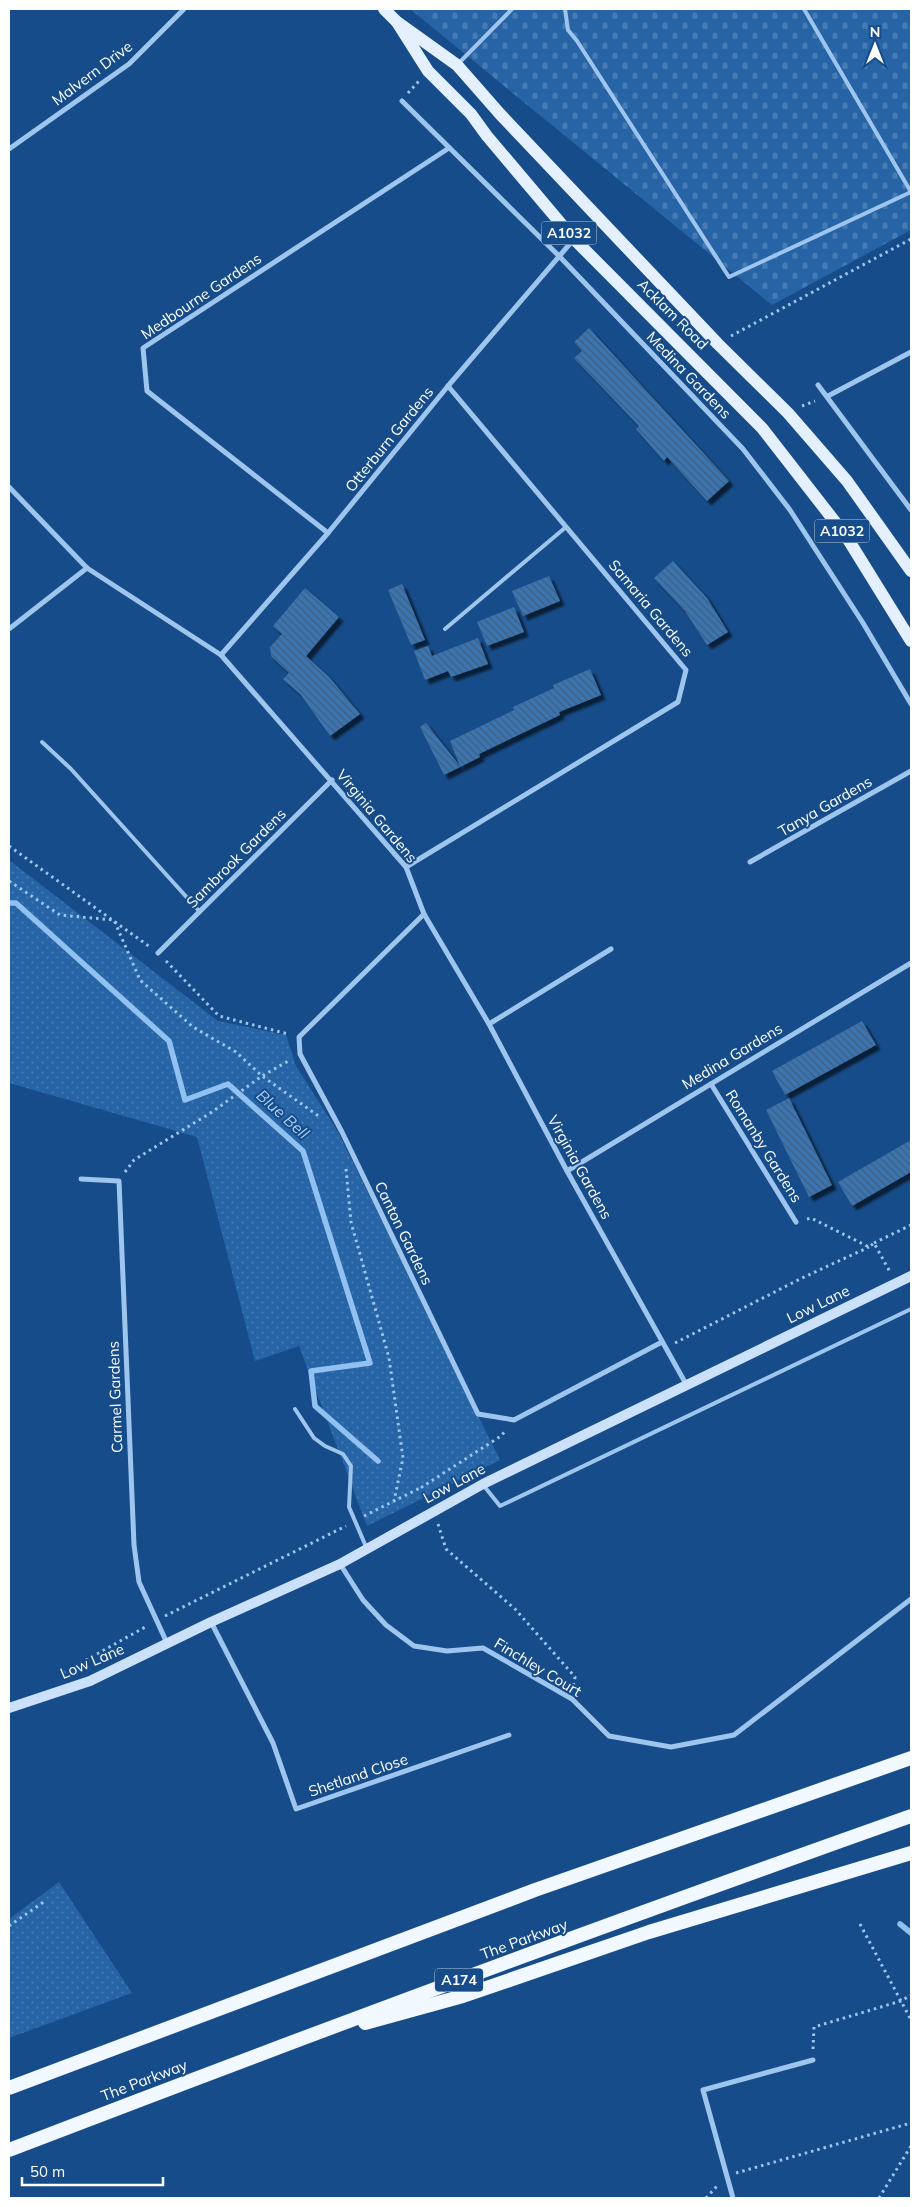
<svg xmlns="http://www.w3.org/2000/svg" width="920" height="2207" viewBox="0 0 920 2207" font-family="Mulish,sans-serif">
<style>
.grass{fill:url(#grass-dots)}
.cemetery{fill:url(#cemetery-stones)}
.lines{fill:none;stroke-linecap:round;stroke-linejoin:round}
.stream{stroke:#90c1f1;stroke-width:5.5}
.building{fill:url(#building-back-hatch);filter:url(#shadow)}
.path{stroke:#9ec5ee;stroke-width:3;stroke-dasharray:2.5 4;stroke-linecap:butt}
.service{stroke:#9ec5ee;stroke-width:4}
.minor{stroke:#9ec5ee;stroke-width:5}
.secondary{stroke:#cbe1fa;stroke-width:10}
.primary{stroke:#e5f0ff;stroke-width:12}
.trunk{stroke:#f2f8ff;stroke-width:14}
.labels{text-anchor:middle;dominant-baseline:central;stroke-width:4;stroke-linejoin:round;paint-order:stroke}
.shield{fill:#164c89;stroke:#b9c9dc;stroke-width:1}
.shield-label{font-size:14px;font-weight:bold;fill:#fff}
.street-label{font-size:15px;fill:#fff;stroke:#164c89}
.water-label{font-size:16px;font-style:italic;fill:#aacff6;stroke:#164c89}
</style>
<defs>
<pattern id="grass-dots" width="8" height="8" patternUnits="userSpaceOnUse" patternTransform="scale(1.25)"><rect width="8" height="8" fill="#2664a6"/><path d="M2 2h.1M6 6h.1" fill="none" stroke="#477bb3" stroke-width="1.8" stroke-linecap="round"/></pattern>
<pattern id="cemetery-stones" width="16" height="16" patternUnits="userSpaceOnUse" patternTransform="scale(1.25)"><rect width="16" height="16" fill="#2664a6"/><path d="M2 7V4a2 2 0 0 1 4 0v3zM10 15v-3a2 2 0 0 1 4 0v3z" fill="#477bb3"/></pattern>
<pattern id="building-back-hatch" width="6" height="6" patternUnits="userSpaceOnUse" patternTransform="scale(1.25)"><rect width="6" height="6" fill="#3b74b1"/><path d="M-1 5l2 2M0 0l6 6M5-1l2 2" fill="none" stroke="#445e79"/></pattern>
<filter id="shadow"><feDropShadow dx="4.5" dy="4.5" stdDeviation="1" flood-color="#0009"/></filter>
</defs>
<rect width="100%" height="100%" fill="#164c89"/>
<g class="grass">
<path d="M 9,860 L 218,1021 L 286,1035 L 296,1066 L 338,1132 L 500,1460 L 367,1526 L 299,1346 L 255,1361 L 197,1137 L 9,1083 Z"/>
<path d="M 59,1882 L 132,1993 L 9,2038 L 9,1919 Z"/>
</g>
<path class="cemetery" d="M 410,9 L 911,9 L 911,230 L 772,305 Z"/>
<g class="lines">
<g class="stream">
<path d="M 9,903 L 16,903 L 169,1041 L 185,1100 L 228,1084 L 303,1151 L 370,1363 L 311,1371 L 315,1406 L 378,1461"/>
<path d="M 900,1924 L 911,1933"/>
</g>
</g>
<g class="building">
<path d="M 589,328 L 729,481 L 707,501 L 667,457 L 664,461 L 636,429 L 639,426 L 574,358 L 582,351 L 574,342 Z"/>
<path d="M 673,561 L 707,598 L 728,632 L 707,645 L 685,611 L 654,578 Z"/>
<path d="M 549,576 L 560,601 L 523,616 L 512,591 Z"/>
<path d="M 402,584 L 425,640 L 411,645 L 388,590 Z"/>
<path d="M 305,588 L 339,617 L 306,656 L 329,677 L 360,714 L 330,736 L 301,695 L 283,679 L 289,673 L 271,656 L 270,647 L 282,634 L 273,626 Z"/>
<path d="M 514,607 L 524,632 L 487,646 L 477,622 Z"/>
<path d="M 478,638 L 488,664 L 451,677 L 448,671 L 425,680 L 414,651 L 428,646 L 432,656 Z"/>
<path d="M 590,669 L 601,695 L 559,712 L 560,715 L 479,754 L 480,757 L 444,775 L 420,727 L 426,723 L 460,766 L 450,741 L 514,710 L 513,707 L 554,688 L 553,685 Z"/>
<path d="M 862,1021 L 876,1045 L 785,1095 L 772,1071 Z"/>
<path d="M 789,1098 L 832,1185 L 809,1197 L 766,1110 Z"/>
<path d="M 911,1140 L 911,1172 L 852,1206 L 838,1182 Z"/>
</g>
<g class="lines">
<g class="path">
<path d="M 408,93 L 419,81"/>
<path d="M 731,336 L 911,239"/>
<path d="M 802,406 L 815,401"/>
<path d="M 9,846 L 150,947"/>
<path d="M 9,881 L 60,915 L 114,920 L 140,980 L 193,1027 L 236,1052 L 262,1076 L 320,1117"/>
<path d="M 166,961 L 219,1016 L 288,1034"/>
<path d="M 346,1169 L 351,1222 L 389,1358 L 403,1458 L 394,1501"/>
<path d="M 125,1172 L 134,1160 L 212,1112 L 262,1076 L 290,1060"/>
<path d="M 807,1219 L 811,1218 L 869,1247 L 874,1243 L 890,1272"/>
<path d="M 874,1243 L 911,1225"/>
<path d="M 675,1343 L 800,1279 L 869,1247"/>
<path d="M 428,1500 L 422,1487 L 501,1436 L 506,1430"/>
<path d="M 364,1516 L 422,1487"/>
<path d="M 438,1524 L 446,1549 L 515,1609 L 575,1677 L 573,1687"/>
<path d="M 165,1616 L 346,1526"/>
<path d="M 63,1673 L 147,1626"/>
<path d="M 860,1924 L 911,2020"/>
<path d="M 9,1926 L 45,1901"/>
<path d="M 813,2049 L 814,2027 L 901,2001 L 911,1995"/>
<path d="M 736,2173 L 911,2123"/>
<path d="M 706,2198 L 717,2186"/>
<path d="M 879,2198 L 911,2146"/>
</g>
<g class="service">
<path d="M 565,9 L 568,30 L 577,41 L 729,277 L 911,192"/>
<path d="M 804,9 L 911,192"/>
<path d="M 458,64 L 512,9"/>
<path d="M 445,629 L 566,527"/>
<path d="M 42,742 L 71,769 L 200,912"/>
<path d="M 295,1409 L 314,1438 L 325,1446 L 343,1454 L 351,1466 L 349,1507 L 367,1549"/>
<path d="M 484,1486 L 500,1506 L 911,1309"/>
</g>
<g class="minor">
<path d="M 402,101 L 560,257 L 743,449 L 790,510 L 863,623 L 911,704"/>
<path d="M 9,149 L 129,64 L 184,9"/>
<path d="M 818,385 L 911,510"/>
<path d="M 828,396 L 911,352"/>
<path d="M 9,487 L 87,568 L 221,655 L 406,867 L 424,914 L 489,1024 L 567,1171 L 686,1384"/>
<path d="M 328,533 L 147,391 L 143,348 L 449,148"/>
<path d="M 9,629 L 87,568"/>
<path d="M 221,655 L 328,533 L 448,386 L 574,239"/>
<path d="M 750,862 L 911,771"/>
<path d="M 406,867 L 678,702 L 686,670 L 448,386"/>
<path d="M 424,914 L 299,1037 L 300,1054 L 342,1132 L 478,1414 L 514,1420 L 662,1342"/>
<path d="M 158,953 L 332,780"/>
<path d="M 489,1024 L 611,949"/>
<path d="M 711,1084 L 796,1222"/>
<path d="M 567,1171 L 911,963"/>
<path d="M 81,1179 L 119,1181 L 134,1545 L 139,1582 L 167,1643"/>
<path d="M 340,1564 L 363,1600 L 386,1625 L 414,1646 L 447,1651 L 483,1648 L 572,1699 L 609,1736 L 671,1747 L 734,1735 L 911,1599"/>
<path d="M 211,1622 L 273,1743 L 296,1809 L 509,1735"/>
<path d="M 733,2198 L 703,2090 L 813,2060"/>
</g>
<path class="secondary" d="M 9,1708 L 90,1681 L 211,1622 L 340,1564 L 483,1484 L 911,1276"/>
<g class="primary">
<path d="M 384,9 L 397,22 L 457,65 L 500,114 L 718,344 L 788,413 L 847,481 L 911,571"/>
<path d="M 397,22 L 428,71 L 471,114 L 487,136 L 574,239 L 762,428 L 846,536 L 911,641"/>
</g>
<g class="trunk">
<path d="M 365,2023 L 463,1996 L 649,1932 L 911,1853"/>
<path d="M 9,2088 L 535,1890 L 911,1758"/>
<path d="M 9,2150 C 308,2035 609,1923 911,1816"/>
</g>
</g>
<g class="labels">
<g class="shield">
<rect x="541.5" y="221.5" width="55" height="23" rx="4"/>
<rect x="814.5" y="519.5" width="55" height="23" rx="4"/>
<rect x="435" y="1968.5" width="48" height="23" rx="4"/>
</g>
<g class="shield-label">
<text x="569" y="233">A1032</text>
<text x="842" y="531">A1032</text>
<text x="459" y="1980">A174</text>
</g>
<g class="street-label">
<text transform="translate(92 73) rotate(-37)">Malvern Drive</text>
<text transform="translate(201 296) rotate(-34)">Medbourne Gardens</text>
<text transform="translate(673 314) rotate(45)">Acklam Road</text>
<text transform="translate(689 375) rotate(46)">Medina Gardens</text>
<text transform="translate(389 439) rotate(-51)">Otterburn Gardens</text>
<text transform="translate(651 608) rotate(50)">Samaria Gardens</text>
<text transform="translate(825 806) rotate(-30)">Tanya Gardens</text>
<text transform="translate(377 816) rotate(50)">Virginia Gardens</text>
<text transform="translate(236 858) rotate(-45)">Sambrook Gardens</text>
<text transform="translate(732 1056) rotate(-31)">Medina Gardens</text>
<text transform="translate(764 1146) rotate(58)">Romanby Gardens</text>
<text transform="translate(580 1167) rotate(61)">Virginia Gardens</text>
<text transform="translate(404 1233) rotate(64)">Canton Gardens</text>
<text transform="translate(818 1304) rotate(-26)">Low Lane</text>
<text transform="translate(115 1397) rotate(-92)">Carmel Gardens</text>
<text transform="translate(454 1483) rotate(-28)">Low Lane</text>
<text transform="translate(92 1661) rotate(-23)">Low Lane</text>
<text transform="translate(538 1667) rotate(31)">Finchley Court</text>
<text transform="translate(358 1775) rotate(-19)">Shetland Close</text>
<text transform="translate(524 1939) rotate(-20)">The Parkway</text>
<text transform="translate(144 2080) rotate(-21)">The Parkway</text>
</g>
<g class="water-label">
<text transform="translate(283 1114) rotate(42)">Blue Bell</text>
</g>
</g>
<rect width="920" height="2207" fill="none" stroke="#ffffff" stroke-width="20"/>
<g transform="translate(875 45)" stroke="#164c89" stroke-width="4" paint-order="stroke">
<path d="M0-4L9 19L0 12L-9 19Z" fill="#ffffff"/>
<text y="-8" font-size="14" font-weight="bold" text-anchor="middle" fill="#ffffff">N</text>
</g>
<path d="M22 2177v8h141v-8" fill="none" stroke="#ffffff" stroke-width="2.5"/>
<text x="30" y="2177" font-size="15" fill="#ffffff" stroke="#164c89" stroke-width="4" paint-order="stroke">50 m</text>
</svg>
